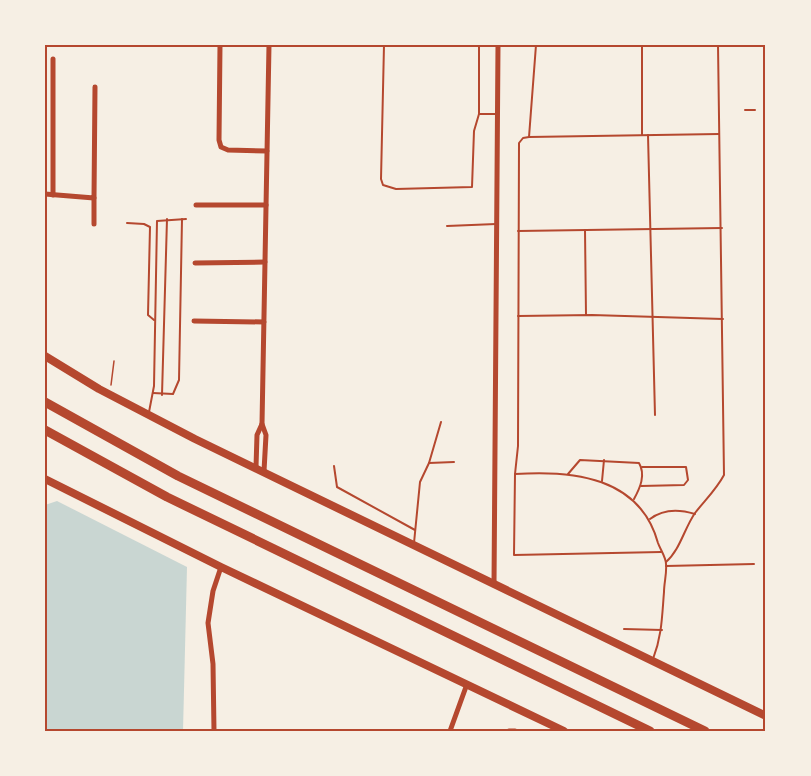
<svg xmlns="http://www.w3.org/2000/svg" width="811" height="776" viewBox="0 0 811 776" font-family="Helvetica,sans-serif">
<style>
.water{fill:#c9d6d2}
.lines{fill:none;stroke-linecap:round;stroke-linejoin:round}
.path{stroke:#b5482f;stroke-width:1.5}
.service{stroke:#b5482f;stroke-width:2}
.minor{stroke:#b5482f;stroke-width:5}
.secondary{stroke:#b5482f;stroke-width:8}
.motorway{stroke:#b5482f;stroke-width:9}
.neatline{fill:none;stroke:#b5482f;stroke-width:2}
</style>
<rect width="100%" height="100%" fill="#f6efe4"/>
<path class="water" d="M 57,501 L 187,567 L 183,731 L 45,731 L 45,505 Z"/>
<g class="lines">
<path class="path" d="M 111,385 L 114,361"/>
<g class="service">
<path d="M 384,45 L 381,179 L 383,185 L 396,189 L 472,187 L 474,131 L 479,114"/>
<path d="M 479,45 L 479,114 L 497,114"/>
<path d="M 642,45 L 642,135"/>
<path d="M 745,110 L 755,110"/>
<path d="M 648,135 L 655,415"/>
<path d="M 529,137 L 536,45"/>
<path d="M 127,223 L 144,224 L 150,227 L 148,315 L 154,320"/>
<path d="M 447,226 L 496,224"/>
<path d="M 585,230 L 586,315"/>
<path d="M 518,231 L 722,228"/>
<path d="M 518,316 L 592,315 L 723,319"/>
<path d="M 153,393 L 173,394 L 179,380 L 182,219"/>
<path d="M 162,395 L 167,219"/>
<path d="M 149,412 L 154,386 L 157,221 L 186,219"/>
<path d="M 429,463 L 454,462"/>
<path d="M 334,466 L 337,487 L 415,530"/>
<path d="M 515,474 L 514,555 L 661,552"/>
<path d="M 568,474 L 580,460 L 639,463 C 646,475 640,488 634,499"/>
<path d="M 602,481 L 604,460"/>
<path d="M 641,486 L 684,485 L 688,480 L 686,467 L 642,467"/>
<path d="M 650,519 C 663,509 679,509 695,514"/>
<path d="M 414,543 L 420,482 L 429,463 L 441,422"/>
<path d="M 666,562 C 680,550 684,529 695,513 C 705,500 716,490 724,475 L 718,45"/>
<path d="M 666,566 L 754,564"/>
<path d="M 624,629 L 662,630"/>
<path d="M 653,659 C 662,636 662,616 664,592 C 664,583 667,573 666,564 C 666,557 660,549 658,543 C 640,477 573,470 515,474 L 518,446 L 519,143 L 523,138 L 529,137 L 719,134"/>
</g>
<g class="minor">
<path d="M 220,45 L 219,140 L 221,147 L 228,150 L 267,151"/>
<path d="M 53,59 L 53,195"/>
<path d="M 45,194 L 94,198 L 95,87"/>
<path d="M 94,198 L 94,224"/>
<path d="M 196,205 L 266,205"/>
<path d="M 195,263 L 265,262"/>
<path d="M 194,321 L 264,322"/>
<path d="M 262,424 L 266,435 L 264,471"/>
<path d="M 256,467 L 257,435 L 262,424 L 269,45"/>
<path d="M 494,585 L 498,45"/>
<path d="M 214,731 L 213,664 L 208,623 L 213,591 L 221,567"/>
<path d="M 450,731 L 467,684"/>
<path d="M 509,731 L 515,731"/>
</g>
<g class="secondary">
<path d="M 45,356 L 99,389 L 195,439 L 766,716"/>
<path d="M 45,479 L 221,567 L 564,731"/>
</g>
<g class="motorway">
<path d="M 45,402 L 178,476 L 705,731"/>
<path d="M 45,430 L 167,497 L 650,731"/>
</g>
</g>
<rect width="811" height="776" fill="none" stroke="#f6efe4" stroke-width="93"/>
<rect x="46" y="46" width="718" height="684" class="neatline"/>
</svg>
